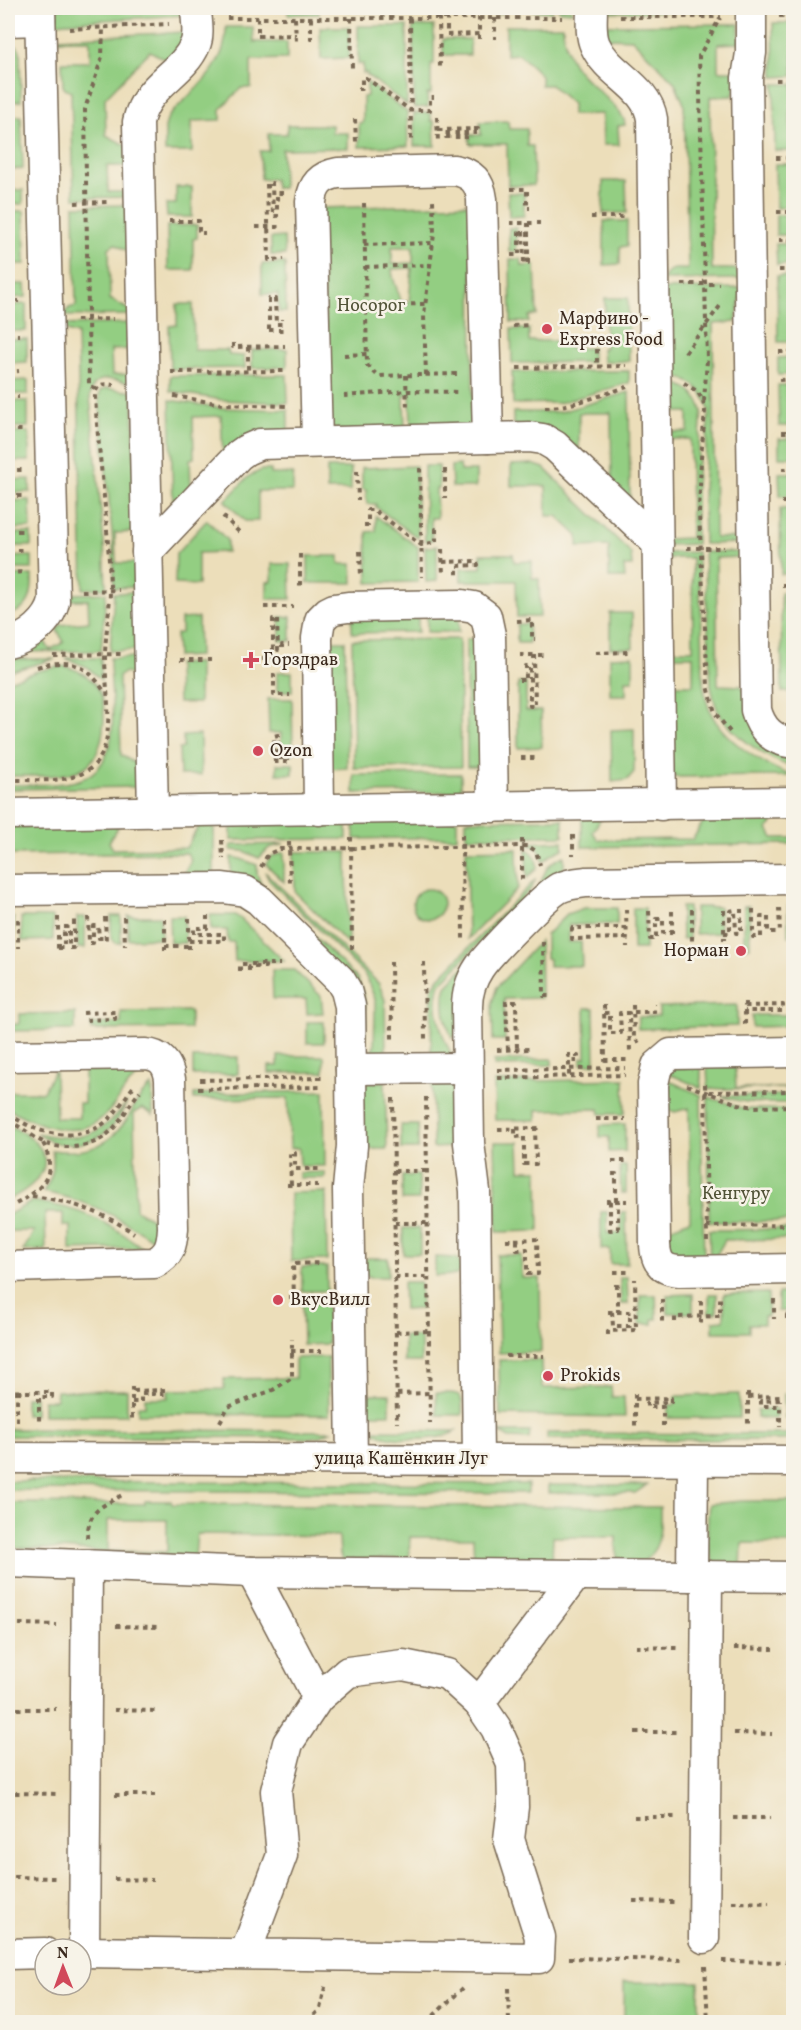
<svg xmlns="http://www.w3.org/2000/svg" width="801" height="2030" viewBox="0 0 801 2030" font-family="Vollkorn,serif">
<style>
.green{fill:#93ce82;stroke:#677c50;stroke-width:1.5;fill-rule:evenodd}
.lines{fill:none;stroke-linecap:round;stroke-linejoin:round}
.minor-casing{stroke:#796955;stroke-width:33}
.path{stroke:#796955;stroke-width:4;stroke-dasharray:4.5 4.5;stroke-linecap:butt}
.minor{stroke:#fff;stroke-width:30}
.poi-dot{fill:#d1495b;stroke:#f7f3e8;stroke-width:2}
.labels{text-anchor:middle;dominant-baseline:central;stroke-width:5;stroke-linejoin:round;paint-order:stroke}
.park-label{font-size:18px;fill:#515337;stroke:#f7f3e8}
.poi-label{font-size:18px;fill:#3b2a1e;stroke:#f7f3e8;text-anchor:start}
.street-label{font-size:18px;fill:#3b2a1e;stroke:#f7f3e8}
</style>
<rect width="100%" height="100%" fill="#f7f3e8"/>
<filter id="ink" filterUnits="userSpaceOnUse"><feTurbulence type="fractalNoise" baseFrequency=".0167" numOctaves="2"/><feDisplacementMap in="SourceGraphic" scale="12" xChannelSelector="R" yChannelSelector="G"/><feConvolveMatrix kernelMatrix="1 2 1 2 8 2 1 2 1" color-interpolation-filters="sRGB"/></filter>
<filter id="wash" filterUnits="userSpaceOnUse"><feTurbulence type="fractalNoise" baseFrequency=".008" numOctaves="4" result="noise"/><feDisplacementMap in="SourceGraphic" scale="24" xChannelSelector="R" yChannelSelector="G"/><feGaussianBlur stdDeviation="1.35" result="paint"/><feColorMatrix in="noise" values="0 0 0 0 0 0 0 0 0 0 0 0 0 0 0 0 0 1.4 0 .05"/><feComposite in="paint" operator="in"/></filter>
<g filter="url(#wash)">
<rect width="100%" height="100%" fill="#ecdeba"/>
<g class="green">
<path d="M 58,8 L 184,8 L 186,15 L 54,23 Z"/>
<rect x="288" y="8" width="31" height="6"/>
<rect x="348" y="8" width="97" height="3"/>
<rect x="473" y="8" width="29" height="6"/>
<path d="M 531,8 L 571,8 L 572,12 L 559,11 L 558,8 L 552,8 L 552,12 L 531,11 Z"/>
<path d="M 603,8 L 736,8 L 738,11 L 602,12 Z"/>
<path d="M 773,23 L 793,23 L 793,76 L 774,77 Z"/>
<path d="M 739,24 L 739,43 L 718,44 L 718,71 L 739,71 L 733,96 L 710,97 L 712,269 L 735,269 L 742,279 L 664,280 C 669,265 675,270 688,269 L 684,104 L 675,83 L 632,39 L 608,38 L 602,25 Z"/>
<path d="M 358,26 L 407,26 L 407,105 L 367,75 L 367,73 L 363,73 L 363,64 L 358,64 Z"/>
<path d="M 413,26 L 434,26 L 434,64 L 431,64 L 431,94 L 427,94 L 428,107 L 414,108 Z"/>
<path d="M 506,26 L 563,26 C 564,78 601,83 624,119 L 625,125 L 618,126 L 619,145 L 603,145 L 602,114 L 572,115 L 572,104 L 551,85 L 541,85 L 541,75 L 519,54 L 506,55 Z"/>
<path d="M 226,27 L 253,27 L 254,42 L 287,42 L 287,59 L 251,60 L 251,88 L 241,88 L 221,109 L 221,120 L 192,121 L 192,152 L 165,152 L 165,127 L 168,117 C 194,88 227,69 226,27 Z"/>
<path d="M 320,27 L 349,27 L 349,58 L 321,59 Z"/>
<path d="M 186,32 L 186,38 L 168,61 L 150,51 L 105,98 L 106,135 L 127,146 L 127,166 L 107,166 L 108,192 L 128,192 L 128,197 L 74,198 L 71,92 L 65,89 L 63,86 L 62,62 L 90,62 L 90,40 L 59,40 L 59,38 Z"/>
<rect x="443" y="39" width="27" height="16"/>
<path d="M 8,44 L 16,45 L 20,50 L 21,101 L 8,102 Z"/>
<path d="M 367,82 L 407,112 L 408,146 L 359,147 L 359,123 L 363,123 L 363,97 L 367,96 Z"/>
<path d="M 774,84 L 793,84 L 793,110 L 790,110 L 791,151 L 775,151 Z"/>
<path d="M 414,113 L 431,113 L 431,121 L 434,121 L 435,146 L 414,146 Z"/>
<path d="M 8,116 L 21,116 L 23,169 L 8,169 Z"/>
<path d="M 508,121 L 509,129 L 527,129 L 527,146 L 533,146 L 534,185 L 508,186 L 507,144 L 470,144 L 469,135 L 481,135 L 480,122 Z"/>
<path d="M 287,125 L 332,125 L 332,133 L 348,133 L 348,148 L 282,149 L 283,188 L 275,188 L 274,179 L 261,179 L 260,151 L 269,151 L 268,134 L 287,134 Z"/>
<path d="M 775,164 L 793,164 L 793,207 L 776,208 Z"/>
<path d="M 603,181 L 626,181 L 627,213 L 603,213 Z"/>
<path d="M 176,187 L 192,187 L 192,217 L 167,217 L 166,204 L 176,204 Z"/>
<rect x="8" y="190" width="15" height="14"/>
<path d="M 508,193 L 524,193 L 524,216 L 509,217 Z"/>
<path d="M 472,204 L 473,423 L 467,427 L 411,430 L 410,395 L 404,396 L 405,430 L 343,431 L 330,427 L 320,208 ZM 413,247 L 413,263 L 392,264 L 392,247 ZM 412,268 L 409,302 L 401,302 C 399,290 392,282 392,269 Z"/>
<path d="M 128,205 L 129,252 L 115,244 L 109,248 L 110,299 L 131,311 L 131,315 L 62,316 L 69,308 L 76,306 L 74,206 Z"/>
<path d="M 24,211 L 25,264 L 8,264 L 8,211 Z"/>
<rect x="776" y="215" width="17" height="20"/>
<path d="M 604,221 L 627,221 L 627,246 L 620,247 L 620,264 L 604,265 Z"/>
<path d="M 197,225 L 197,238 L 193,239 L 193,270 L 168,270 L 167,226 Z"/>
<rect x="509" y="228" width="7" height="24"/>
<path d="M 284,237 L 285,255 L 271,255 L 271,238 Z"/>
<path d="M 776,244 L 793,244 L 793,264 L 777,265 Z"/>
<path d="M 510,259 L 521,259 L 522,266 L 535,265 L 537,315 L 529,316 L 529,322 L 511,322 Z"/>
<path d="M 285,263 L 286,312 L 279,312 L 278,294 L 262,294 L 262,264 Z"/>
<path d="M 777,276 L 793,276 L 793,342 L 778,342 Z"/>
<path d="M 8,284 L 25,284 L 26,297 L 8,298 Z"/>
<path d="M 742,288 L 736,322 L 713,324 L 715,538 L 735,538 L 745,543 L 704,544 L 703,486 L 709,411 C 705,390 690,379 670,375 L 664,289 Z"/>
<path d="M 605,298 L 628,298 L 629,361 L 603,362 L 602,348 L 605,348 Z"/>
<path d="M 26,304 L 26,331 L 8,331 L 8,305 Z"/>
<path d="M 177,304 L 193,304 L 194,350 L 228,350 L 229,355 L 244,356 L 245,368 L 170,369 L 169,326 L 177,325 Z"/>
<path d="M 131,323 L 132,349 L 111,350 L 112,375 L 132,374 L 132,383 C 114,380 93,371 90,397 L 104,544 L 106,588 L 83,589 L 77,334 L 67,331 L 62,325 Z"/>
<path d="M 511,329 L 529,329 L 529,341 L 568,341 L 568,348 L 592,348 L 592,362 L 512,363 Z"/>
<path d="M 8,339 L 27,339 L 27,362 L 8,363 Z"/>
<path d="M 287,349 L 287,367 L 252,368 L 252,350 Z"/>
<path d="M 793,357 L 793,374 L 778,375 L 778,358 Z"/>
<path d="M 629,371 L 629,383 L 559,403 L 513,404 L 512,372 Z"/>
<path d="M 287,375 L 288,403 L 222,400 L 170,391 L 170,376 Z"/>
<path d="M 28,380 L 28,394 L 8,394 L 8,381 Z"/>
<path d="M 670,382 C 686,385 698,394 702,411 L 696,485 L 696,544 L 667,545 L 667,539 L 691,538 L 690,439 L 666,439 L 666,432 L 688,432 L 688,412 L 666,412 Z"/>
<path d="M 778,385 L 793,385 L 793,426 L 779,426 Z"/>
<path d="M 106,388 L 133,392 L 136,532 L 115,533 L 116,563 L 137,563 L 137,587 L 114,588 L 113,543 L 99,397 L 100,391 Z"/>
<path d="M 629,392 L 630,498 L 612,487 L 611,413 L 579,413 L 579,450 L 513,424 L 513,412 L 560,412 Z"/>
<path d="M 170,400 L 221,408 L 288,410 L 288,430 L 223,457 L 221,416 L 193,417 L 194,458 L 190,459 L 191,492 L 173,504 Z"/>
<rect x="8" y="401" width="20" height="26"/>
<path d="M 29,432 L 29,461 L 8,461 L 8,433 Z"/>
<path d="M 793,438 L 793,457 L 779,457 L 779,439 Z"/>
<path d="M 532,464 L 544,468 L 628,550 L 631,554 L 632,566 L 624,566 L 625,578 L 609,578 L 609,546 L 578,547 L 578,536 L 557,516 L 547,516 L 546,486 L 511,486 L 511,465 Z"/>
<path d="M 460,465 L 461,471 L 476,471 L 476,487 L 452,487 L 451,466 Z"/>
<path d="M 416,466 L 418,538 L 376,507 L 376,504 L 367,504 L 366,490 L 362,489 L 362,468 Z"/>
<path d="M 424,466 L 439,466 L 439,488 L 436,488 L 437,518 L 431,518 L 432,540 L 425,541 Z"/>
<rect x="327" y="468" width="24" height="22"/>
<path d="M 262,470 L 271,470 L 271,474 L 293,474 L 293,491 L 258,491 L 258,521 L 245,521 L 225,501 L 249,476 Z"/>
<path d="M 779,473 L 793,473 L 793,496 L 780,496 Z"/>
<path d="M 30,479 L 30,492 L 8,493 L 8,480 Z"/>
<path d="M 30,500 L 31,528 L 8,529 L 8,501 Z"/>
<path d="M 780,509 L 793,509 L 793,574 L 781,574 Z"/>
<path d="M 376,516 L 418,547 L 418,582 L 368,583 L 367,532 L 376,531 Z"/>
<path d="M 207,520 L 227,540 L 227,552 L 198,553 L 198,585 L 175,584 L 176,554 Z"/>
<rect x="8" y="533" width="23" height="13"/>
<path d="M 437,546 L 437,581 L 426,582 L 425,547 Z"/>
<path d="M 697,552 C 699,578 701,604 702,631 C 704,657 699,688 711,713 C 724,741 765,766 793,776 L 672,777 L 669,685 L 693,685 L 693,656 L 669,656 L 669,650 L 693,650 L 692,558 L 667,558 L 667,553 Z"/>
<path d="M 704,552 L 745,552 L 740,557 L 716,558 L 718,685 L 741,686 L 793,751 L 793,767 C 769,761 732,735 719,713 C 714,704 713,695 711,686 Z"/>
<path d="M 481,554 L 513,554 L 514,562 L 532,561 L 532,578 L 539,579 L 540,617 L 517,617 L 516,581 L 461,581 L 461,568 L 481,568 Z"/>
<path d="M 32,556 L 32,569 L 8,569 L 8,557 Z"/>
<path d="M 308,556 L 339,556 L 339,564 L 352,564 L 353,583 L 308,583 Z"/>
<path d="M 272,564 L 290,564 L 291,599 L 267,599 L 267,582 L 272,581 Z"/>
<path d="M 32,575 C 33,595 30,610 8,615 L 8,576 Z"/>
<path d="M 137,592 L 139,650 L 110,651 L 114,593 Z"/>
<path d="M 106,593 L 101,651 L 8,652 L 41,636 L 50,650 L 64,642 L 57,630 L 60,625 L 89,622 L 88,600 L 68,600 L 68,594 Z"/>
<path d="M 781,593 L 793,593 L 793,692 L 782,692 Z"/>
<path d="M 610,613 L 632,613 L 633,648 L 610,648 Z"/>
<rect x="280" y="617" width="11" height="24"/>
<path d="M 418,617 L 418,632 L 352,633 L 352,618 Z"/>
<rect x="427" y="617" width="32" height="15"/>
<path d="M 198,618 L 199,656 L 177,657 L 176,634 L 181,633 L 181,619 Z"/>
<path d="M 517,624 L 528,624 L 529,643 L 517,643 Z"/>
<path d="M 459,639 L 461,767 L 354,768 L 352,640 Z"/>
<path d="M 466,639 L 480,639 L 482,767 L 467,767 Z"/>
<path d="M 326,641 L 345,641 L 347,768 L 328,769 Z"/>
<path d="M 633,656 L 633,680 L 626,680 L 626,695 L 610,695 L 610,657 Z"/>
<path d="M 139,657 L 140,680 L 125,672 L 119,676 L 121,755 L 141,767 L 139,787 L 8,789 L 8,785 C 29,784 52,786 72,782 C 129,770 109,698 110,658 Z"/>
<path d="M 65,658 L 101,658 L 101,680 L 87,667 Z"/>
<path d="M 8,659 L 55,659 L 8,672 Z"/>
<path d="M 199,663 L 199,703 L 178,703 L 177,664 Z"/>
<path d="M 61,666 C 76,668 90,676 99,690 C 109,709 104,755 85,767 C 64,780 31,775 8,776 L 8,681 L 38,671 Z"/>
<path d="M 292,672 L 292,691 L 277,691 L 277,672 Z"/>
<path d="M 518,683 L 526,683 L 526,711 L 541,711 L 542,747 L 518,748 Z"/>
<path d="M 268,699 L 292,699 L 293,754 L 281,754 L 281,733 L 269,733 Z"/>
<path d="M 634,729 L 634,772 L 627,780 L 612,782 L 611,730 Z"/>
<path d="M 200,735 L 201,775 L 180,775 L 179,749 L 183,748 L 183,736 Z"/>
<rect x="277" y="764" width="16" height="10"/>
<path d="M 461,774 L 461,792 L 354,793 L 354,775 Z"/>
<path d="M 776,816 L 768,829 L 773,838 L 793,838 L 793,844 L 582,847 L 582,818 L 601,818 L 593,832 L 598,840 L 693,839 L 706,817 Z"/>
<path d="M 563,819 L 563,836 L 466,837 L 466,820 Z"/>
<path d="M 457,820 L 457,837 L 354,839 L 354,821 Z"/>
<path d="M 347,822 L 347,839 L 231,840 L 231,823 Z"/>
<path d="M 214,823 L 214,879 L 181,879 L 191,860 L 187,853 L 8,855 L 8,826 L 119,825 L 109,842 L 113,849 L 186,848 L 200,824 Z"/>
<path d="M 563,841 L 563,849 L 552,854 L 543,862 L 539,849 L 526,843 Z"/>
<path d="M 284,844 L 269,848 L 259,858 L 243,851 L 231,850 L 231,845 Z"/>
<path d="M 517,849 L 518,888 L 468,939 L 466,850 Z"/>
<path d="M 526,849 C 535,852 537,859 537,868 L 527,878 Z"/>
<path d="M 284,852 L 284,882 L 266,864 L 270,857 Z"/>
<path d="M 294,852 L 347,852 L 348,944 L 295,892 Z"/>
<path d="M 564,856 L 564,876 L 539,894 L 453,1039 C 445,1025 441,1003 446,986 L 535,893 C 547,876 540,866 564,856 Z"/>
<path d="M 231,857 L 241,859 L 257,865 L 257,874 L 261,884 L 358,979 C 367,999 367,1022 364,1043 L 359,1012 L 231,879 Z"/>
<path d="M 265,872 L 379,984 L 385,1000 L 386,1057 L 369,1057 L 374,1046 L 375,1013 L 375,999 L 365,975 L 269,880 Z"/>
<path d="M 536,879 L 530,890 L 440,984 C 432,1007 441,1035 452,1055 L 431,1057 L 432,988 L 438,979 Z"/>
<circle cx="428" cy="904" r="15"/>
<path d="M 793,905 L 793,936 L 788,936 L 788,906 Z"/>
<path d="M 744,906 L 749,906 L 750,947 L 744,948 Z"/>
<path d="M 681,907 L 688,907 L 689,939 L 682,939 Z"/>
<path d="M 695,907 L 719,907 L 720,933 L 695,934 Z"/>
<path d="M 584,908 L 617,908 L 617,924 L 569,925 L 569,942 L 581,942 L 582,966 L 549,966 L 549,959 L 546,958 L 546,935 L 567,914 Z"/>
<rect x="633" y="908" width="12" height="41"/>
<path d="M 210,915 L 235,915 L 241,919 L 284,961 L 235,961 L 234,942 L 228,942 L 227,930 L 211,930 Z"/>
<path d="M 111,916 L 121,916 L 121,943 L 116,943 L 111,939 Z"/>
<path d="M 128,916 L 160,916 L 161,938 L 128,939 Z"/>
<path d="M 169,916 L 184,916 L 185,943 L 170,943 Z"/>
<path d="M 21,917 L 53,917 L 53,940 L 22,941 Z"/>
<path d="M 77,917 L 85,917 L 85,948 L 78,948 Z"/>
<path d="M 8,918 L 14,918 L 15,945 L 8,944 Z"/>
<path d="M 540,941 L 541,998 L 504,999 L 505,1040 L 493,1040 L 492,1002 L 497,987 Z"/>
<path d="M 272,970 L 294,970 L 321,996 L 323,1013 L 307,1014 L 306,999 L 273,999 Z"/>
<path d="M 788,1004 L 793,1004 L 793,1026 L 752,1027 L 752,1015 L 788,1015 Z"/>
<path d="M 737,1005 L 737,1026 L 638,1029 L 638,1017 L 659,1016 L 659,1007 Z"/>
<path d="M 585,1008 L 594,1008 L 595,1064 L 581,1064 L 581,1058 L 586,1058 Z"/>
<path d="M 190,1011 L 190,1029 L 91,1030 L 91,1024 L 121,1023 L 121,1012 Z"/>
<path d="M 75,1013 L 75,1030 L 8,1031 L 8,1025 L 19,1024 L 19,1014 Z"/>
<rect x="307" y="1022" width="17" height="21"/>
<path d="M 278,1056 L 324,1056 L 324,1072 L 269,1073 L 269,1066 L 278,1066 Z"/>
<path d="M 238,1057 L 238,1074 L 193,1075 L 193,1058 Z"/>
<path d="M 552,1059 L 552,1065 L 494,1066 L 494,1061 Z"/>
<path d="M 701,1064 L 701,1088 L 667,1073 L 669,1070 Z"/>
<path d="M 707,1064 L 735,1067 L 736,1088 L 793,1088 L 708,1089 Z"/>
<path d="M 133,1068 L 146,1073 C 130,1078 124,1092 114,1105 C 84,1146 44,1127 8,1109 L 8,1092 L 43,1092 L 55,1069 L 56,1118 L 79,1118 L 79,1103 L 84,1103 L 84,1069 Z"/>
<path d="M 624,1079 L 625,1114 L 600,1114 L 599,1109 L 537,1110 L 537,1120 L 495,1120 L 494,1082 Z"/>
<path d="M 665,1079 L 701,1095 L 704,1263 L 670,1256 L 667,1229 L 690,1220 L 689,1108 L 675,1112 L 667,1109 Z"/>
<path d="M 432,1080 L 449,1081 L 454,1084 L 454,1147 L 433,1148 Z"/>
<path d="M 385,1081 L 387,1149 L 366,1149 L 361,1090 L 367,1083 Z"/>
<path d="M 152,1086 L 153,1115 L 142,1108 L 134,1113 L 136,1210 L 155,1221 L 153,1240 C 116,1215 87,1200 43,1192 C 53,1177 55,1167 52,1150 C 87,1155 110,1146 129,1116 C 135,1105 141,1093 152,1086 Z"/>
<path d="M 324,1091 L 325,1166 L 300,1166 L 299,1148 L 290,1148 L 288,1098 L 194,1099 L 194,1094 Z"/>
<path d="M 793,1095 L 793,1103 C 767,1103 747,1105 721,1096 Z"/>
<path d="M 708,1097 L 745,1109 L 793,1109 L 793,1221 L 709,1222 Z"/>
<path d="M 127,1102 C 122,1112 117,1123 108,1130 C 90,1147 56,1150 37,1133 C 78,1143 102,1137 127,1102 Z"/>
<path d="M 625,1124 L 625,1151 L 609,1152 L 609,1137 L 600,1137 L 600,1125 Z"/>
<path d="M 8,1125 C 59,1148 54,1177 8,1200 Z"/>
<rect x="401" y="1125" width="17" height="24"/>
<path d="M 495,1142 L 519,1142 L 520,1170 L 538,1170 L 539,1231 L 497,1232 Z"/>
<path d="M 620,1166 L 626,1166 L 626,1193 L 621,1193 Z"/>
<path d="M 325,1172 L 325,1178 L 299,1178 L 299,1173 Z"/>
<path d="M 419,1175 L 419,1200 L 402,1200 L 402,1176 Z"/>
<path d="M 326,1192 L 327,1260 L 291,1261 L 290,1193 Z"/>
<path d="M 33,1201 C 81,1209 104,1219 143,1248 L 70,1250 L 70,1226 L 63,1226 L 63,1213 L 45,1213 L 46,1250 L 23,1251 L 34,1231 L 8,1231 L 8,1215 Z"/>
<path d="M 601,1212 L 607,1212 L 607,1233 L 621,1233 L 621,1212 L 626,1212 L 627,1264 L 610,1264 L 610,1249 L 601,1249 Z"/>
<rect x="403" y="1228" width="17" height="26"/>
<path d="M 793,1229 L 793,1239 L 725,1240 L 712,1263 L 710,1263 L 709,1230 Z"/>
<path d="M 497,1255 L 521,1255 L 522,1278 L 540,1278 L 541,1352 L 499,1353 Z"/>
<path d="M 435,1257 L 456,1258 L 460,1262 L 461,1271 L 456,1275 L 435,1276 Z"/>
<path d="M 368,1258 L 388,1258 L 388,1277 L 371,1277 L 365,1275 L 363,1262 Z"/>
<rect x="302" y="1267" width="25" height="24"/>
<path d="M 620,1277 L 627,1277 L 628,1304 L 621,1304 Z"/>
<path d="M 403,1282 L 420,1282 L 421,1309 L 404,1310 Z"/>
<path d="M 768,1293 L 768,1316 L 764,1316 L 764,1324 L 749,1324 L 749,1332 L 713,1332 L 713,1321 L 724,1320 L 724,1294 Z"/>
<rect x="778" y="1293" width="15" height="18"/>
<path d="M 693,1294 L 693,1313 L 668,1313 L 667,1295 Z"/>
<rect x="709" y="1294" width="8" height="19"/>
<path d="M 640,1295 L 656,1295 L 657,1319 L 653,1319 L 653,1324 L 640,1324 Z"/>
<path d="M 327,1303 L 328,1344 L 303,1345 L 302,1304 Z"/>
<path d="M 404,1336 L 421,1337 L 421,1362 L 404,1362 Z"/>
<path d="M 328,1357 L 329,1415 L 138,1414 L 138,1406 L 145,1406 L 145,1398 L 168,1398 L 168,1390 L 224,1389 L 224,1379 L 295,1378 L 295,1358 Z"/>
<path d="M 499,1360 L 541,1360 L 542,1388 L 611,1387 L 612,1397 L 624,1397 L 625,1417 L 500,1415 Z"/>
<path d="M 127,1390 L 127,1415 L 43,1415 L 43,1400 L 56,1400 L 57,1391 Z"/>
<path d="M 436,1393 C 458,1393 464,1390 462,1415 L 437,1415 Z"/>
<path d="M 372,1394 L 390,1394 L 390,1414 L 365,1414 L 366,1396 Z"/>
<path d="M 739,1394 L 739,1418 L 668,1418 L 668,1405 L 675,1405 L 675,1396 Z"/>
<path d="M 784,1394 L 793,1394 L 793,1419 L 785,1418 Z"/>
<path d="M 35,1397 L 35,1415 L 25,1415 L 25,1397 Z"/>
<path d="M 776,1409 L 776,1419 L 757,1418 L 757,1410 Z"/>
<path d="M 8,1429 L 332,1431 L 321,1436 L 307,1438 L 8,1436 Z"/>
<path d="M 371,1430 L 456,1431 C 440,1442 386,1442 371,1430 Z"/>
<path d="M 499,1432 L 530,1432 L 529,1439 L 509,1438 Z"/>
<path d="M 547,1433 L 793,1434 L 794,1440 L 547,1439 Z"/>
<path d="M 8,1481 L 528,1484 L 528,1493 L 8,1490 Z"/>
<path d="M 548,1485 L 647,1485 L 635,1493 L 548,1493 Z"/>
<path d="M 145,1501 L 171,1501 L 172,1504 L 660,1507 C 660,1531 663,1548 641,1563 L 617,1561 L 616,1537 L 553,1537 L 552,1560 L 474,1559 L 473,1538 L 410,1537 L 409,1558 L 342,1560 L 340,1554 L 339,1536 L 197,1534 L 195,1556 L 55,1549 L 8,1548 L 8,1503 L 145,1504 ZM 108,1520 L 167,1520 L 167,1552 L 108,1551 Z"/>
<path d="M 742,1501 L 793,1501 L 793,1544 L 742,1543 L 741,1568 L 714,1563 C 705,1548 707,1522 709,1504 Z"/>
<rect x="624" y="1982" width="75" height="40"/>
</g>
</g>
<g filter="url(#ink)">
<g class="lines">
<defs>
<g id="minor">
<path d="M 592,8 C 592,19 590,34 595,45 C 608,75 647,85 652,119 L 661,805"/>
<path d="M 751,8 L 751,53 L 747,78 L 756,710 C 761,729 773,741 794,743"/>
<path d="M 8,21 L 40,20"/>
<path d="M 317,442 L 311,202 C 313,184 321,176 338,173 L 454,170 C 472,173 480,182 482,199 L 488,438"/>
<path d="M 147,552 L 239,455 L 246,450 L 260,444 L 529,437 L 543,439 L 555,446 L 658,544"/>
<path d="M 8,643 C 28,639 50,621 54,601 L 40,8"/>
<path d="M 319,810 L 317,638 L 320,620 L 328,612 L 334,609 L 348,607 L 398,606 L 462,605 L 474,607 L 486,616 L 490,635 L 493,807"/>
<path d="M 153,812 L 138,122 C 146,84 182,75 195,45 C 200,34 196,19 196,8"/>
<path d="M 8,814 L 794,802"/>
<path d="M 8,890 L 223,888 L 245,891 L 259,900 L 340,980 L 346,990 L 350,1006 L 352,1146 L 348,1189 L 352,1458"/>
<path d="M 794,1052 L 671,1054 L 657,1066 L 653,1084 L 655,1245 C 656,1262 662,1270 679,1271 L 794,1269"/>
<path d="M 8,1056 L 145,1054 C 160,1055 168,1063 170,1079 L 173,1228 C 172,1245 170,1255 154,1263 L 8,1267"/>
<path d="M 351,1069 L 467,1068"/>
<path d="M 8,1458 L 794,1461"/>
<path d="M 478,1459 L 475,1191 L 469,1143 L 467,1007 C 467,993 471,980 479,968 C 488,954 546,895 559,888 C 567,884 577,883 586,882 L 794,879"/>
<path d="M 8,1562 L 252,1572 L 692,1576 L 693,1461"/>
<path d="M 252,1572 L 318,1698"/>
<path d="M 692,1576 L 794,1577"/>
<path d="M 479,1703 L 576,1575"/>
<path d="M 704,1938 L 707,1576"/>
<path d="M 81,1952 L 539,1958 L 540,1937 L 509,1839 L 513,1807 L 512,1764 L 496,1728 L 479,1703 L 447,1674 L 403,1665 L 348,1672 L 318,1698 L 288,1743 L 276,1791 L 282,1855 L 245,1954"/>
<path d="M 84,1952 L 87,1565"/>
<path d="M 8,1954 L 45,1953"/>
</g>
</defs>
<use href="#minor" class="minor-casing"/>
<g class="path">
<path d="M 779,16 L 794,16"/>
<path d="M 439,17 L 440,67"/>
<path d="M 447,17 L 447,35 L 479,34"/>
<path d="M 479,17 L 479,39"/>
<path d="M 620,17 L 721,17"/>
<path d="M 227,18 L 562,18"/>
<path d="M 258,18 L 258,36 L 296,35"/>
<path d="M 295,18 L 296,42"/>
<path d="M 311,18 L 311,42"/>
<path d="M 351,18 L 352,69"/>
<path d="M 410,18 L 411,143"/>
<path d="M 495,18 L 495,39"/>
<path d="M 69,29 L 169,24"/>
<path d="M 776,80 L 794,80"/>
<path d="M 358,89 L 362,89 L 362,78 L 366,78 L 410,110 L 430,110 L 430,97 L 434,97"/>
<path d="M 437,117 L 438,142"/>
<path d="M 355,119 L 356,142"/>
<path d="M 438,130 L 478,129 L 478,133 L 445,133 L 446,137 L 466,137 L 466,144"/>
<path d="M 776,158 L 794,158"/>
<path d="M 511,189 L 527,189 L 527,208 L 530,208"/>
<path d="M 283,193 L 277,193 L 277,216 L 273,216 L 272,183 L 267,183 L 269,260 L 284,259"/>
<path d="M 75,203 L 109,202"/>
<path d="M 364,203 L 367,365 L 378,376 L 457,374"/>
<path d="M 8,208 L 16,207"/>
<path d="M 777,212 L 794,212"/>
<path d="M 591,217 L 623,217"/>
<path d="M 169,221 L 199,221 L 199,233 L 205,233"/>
<path d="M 510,223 L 540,223"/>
<path d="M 256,227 L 283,227"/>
<path d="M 779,240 L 794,240"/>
<path d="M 364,245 L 433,243"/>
<path d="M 511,255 L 519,255 L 519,231 L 523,231 L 524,263 L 528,263 L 528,223"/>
<path d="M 365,267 L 430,265"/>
<path d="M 779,270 L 794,270"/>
<path d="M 682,284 L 719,284"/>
<path d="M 8,301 L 19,301"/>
<path d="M 366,305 L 426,304"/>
<path d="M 76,320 L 113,319"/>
<path d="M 513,326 L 531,325"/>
<path d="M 269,330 L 269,299 L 275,299 L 276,324 L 282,324 L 282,319"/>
<path d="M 269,330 L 286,330"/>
<path d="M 8,335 L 19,335"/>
<path d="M 572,338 L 572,344 L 597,344 L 597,366"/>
<path d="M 233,343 L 233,347 L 285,346"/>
<path d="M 248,347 L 248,371"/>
<path d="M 779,352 L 794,352"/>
<path d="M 685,353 L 720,306"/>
<path d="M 344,355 L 367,354"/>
<path d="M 517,368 L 626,366"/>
<path d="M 8,372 L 19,371"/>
<path d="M 171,372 L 287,371"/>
<path d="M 406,375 L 407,410"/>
<path d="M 426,375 L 424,315 L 434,234 L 433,200"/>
<path d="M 779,380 L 794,379"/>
<path d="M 684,383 L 698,392 L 703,401 L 705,411 L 701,458 L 699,514 L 708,686 L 715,713 L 730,732"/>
<path d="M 95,389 L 89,385 L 85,109 L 102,57 L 103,28"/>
<path d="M 174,396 L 222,404 L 286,406"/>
<path d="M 344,396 L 407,391 L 459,392"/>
<path d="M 8,397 L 19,397"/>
<path d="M 704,401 L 707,360 L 699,56 L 720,18"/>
<path d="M 545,407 C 573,407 600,395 627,387"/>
<path d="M 8,430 L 22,430"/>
<path d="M 782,432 L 794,432"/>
<path d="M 420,468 L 422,577"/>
<path d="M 445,469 L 445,498"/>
<path d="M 782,469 L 794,469"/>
<path d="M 8,470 L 22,470"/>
<path d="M 357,471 L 358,500"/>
<path d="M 8,496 L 22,496"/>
<path d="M 782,502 L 794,502"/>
<path d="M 223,516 L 239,532"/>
<path d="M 364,525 L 368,525 L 368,510 L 374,510 L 421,545 L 436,542 L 436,529 L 440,529"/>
<path d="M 8,531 L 25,531"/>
<path d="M 687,548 L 724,548"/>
<path d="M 442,549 L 443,575"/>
<path d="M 8,550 L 25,550"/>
<path d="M 360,551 L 361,577"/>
<path d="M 300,554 L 300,587"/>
<path d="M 443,562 L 477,561 L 478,565 L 457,566 L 457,577"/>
<path d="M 8,573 L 25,572"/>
<path d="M 782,585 L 794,585"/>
<path d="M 82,591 L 119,590"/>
<path d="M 264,607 L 293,607"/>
<path d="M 517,621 L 532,620 L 532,639 L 535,639"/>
<path d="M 596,653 L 629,652"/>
<path d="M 53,655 L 121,654"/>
<path d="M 520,655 L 546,655"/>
<path d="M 262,659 L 288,659"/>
<path d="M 273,659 L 273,619 L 277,619 L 278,650 L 282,650 L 282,645 L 289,645"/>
<path d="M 180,660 L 211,660"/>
<path d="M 37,667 C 69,658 86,663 104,691"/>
<path d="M 272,675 L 274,675 L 274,695 L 290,695"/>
<path d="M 519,680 L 526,680 L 526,666 L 530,666 L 530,706 L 535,706 L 534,655"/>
<path d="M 521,758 L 536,758"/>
<path d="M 274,762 L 291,762"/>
<path d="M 275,762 L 274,736 L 278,735 L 278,758 L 290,758"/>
<path d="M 8,780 C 35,779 75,786 95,764 C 117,742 105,687 105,658 C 105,635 110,612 110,589 C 109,525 99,461 95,397 C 96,384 102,383 114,385"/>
<path d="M 462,835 L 463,939"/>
<path d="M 573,835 L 573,855"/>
<path d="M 351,837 L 352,949"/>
<path d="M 522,839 L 522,881"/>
<path d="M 222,840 L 223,859"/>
<path d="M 289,842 L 290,887"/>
<path d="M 261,867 L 268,854 L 280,849 L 528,846 L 536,851 L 540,865"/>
<path d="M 779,908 L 780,934"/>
<path d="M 626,909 L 627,947"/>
<path d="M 692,909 L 692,941"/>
<path d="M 753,909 L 753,937 L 761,937 L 761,917 L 768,917 L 768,932 L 780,932"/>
<path d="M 724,910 L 724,940"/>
<path d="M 649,911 L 650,939 L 656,939 L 656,919 L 663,919 L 663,933 L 672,933"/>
<path d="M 672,911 L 672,937"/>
<path d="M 58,917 L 58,952"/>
<path d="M 88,917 L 89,943 L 93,943 L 93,926 L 98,926 L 99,938 L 106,938"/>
<path d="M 105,917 L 106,942"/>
<path d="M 124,917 L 125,946"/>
<path d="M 189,918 L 189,949"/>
<path d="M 18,919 L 18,948"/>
<path d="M 165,919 L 165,950"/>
<path d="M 627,928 L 572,928 L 572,939 L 627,938"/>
<path d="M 724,933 L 730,933 L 730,911 L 735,910 L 736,933 L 741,933 L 741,909"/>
<path d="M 189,941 L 224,941 L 224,934 L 194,934 L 194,928 L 207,928 L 207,916"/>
<path d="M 543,942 L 544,996 L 550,996"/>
<path d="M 165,946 L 189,946"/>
<path d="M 58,948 L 64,948 L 64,927 L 69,927 L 69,948 L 74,948 L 74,917"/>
<path d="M 391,962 L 392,1039"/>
<path d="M 424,962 L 425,1039"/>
<path d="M 240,971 L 240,964 L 280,964"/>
<path d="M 249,971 L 249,967 L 265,967 L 265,964"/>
<path d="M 745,1002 L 745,1025"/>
<path d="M 604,1005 L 605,1060 L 630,1060"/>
<path d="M 633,1005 L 634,1038 L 639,1043"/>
<path d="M 745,1006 L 783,1005 L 783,1011 L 745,1011"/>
<path d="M 634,1012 L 654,1012 L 654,1004"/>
<path d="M 83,1013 L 115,1012 L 115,1019 L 83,1020"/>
<path d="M 604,1013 L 610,1013 L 610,1033 L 621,1033 L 620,1013 L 629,1013 L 630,1053"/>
<path d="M 8,1014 L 12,1014 L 13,1021 L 8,1021"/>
<path d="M 497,1050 L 531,1049"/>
<path d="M 508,1050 L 506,1002 L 516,1002 L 517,1050"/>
<path d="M 569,1053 L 569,1056 L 578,1056 L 578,1061 L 569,1061 L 569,1077"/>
<path d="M 498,1070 L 625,1068"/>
<path d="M 498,1078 L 625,1075"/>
<path d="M 200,1080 L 322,1078"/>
<path d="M 705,1084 L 707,1241"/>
<path d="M 687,1085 L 738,1104 L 754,1107 L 794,1106"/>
<path d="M 198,1089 L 323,1087"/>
<path d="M 709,1092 L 794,1091"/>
<path d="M 426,1097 L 430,1423"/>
<path d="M 393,1098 L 397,1423"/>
<path d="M 8,1115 C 18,1119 27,1126 37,1129 C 60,1138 91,1137 109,1119 C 119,1109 126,1095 135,1085"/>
<path d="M 596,1119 L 625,1119"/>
<path d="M 8,1121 C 21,1126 31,1136 43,1142 C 52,1147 62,1147 71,1147 C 113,1145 118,1119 140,1091"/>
<path d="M 498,1129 L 540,1128"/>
<path d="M 515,1129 L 515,1137 L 524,1136 L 524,1164 L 536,1164 L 535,1128"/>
<path d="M 612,1161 L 626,1161"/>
<path d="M 394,1171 L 427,1171"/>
<path d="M 612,1174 L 616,1174 L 616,1201"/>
<path d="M 287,1185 L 318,1185"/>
<path d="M 291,1185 L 290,1153 L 295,1153 L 295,1169 L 320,1169"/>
<path d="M 32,1196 C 70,1201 102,1212 134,1233"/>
<path d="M 606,1201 L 627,1201"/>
<path d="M 610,1201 L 610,1230 L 618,1229 L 618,1201"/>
<path d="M 8,1208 C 36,1194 61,1178 43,1143"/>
<path d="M 395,1223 L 428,1223"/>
<path d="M 706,1226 L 794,1225"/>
<path d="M 506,1240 L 542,1239"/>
<path d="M 517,1240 L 517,1250 L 527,1249 L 527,1274 L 538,1274 L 537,1239"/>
<path d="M 614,1272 L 631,1272"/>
<path d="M 395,1277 L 428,1277"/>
<path d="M 614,1286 L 618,1286 L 618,1312"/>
<path d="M 289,1298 L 320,1297"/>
<path d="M 294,1298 L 293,1264 L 321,1263"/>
<path d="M 662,1299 L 662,1322"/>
<path d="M 774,1299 L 774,1319"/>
<path d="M 701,1301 L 701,1327"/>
<path d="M 608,1312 L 635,1312"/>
<path d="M 612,1312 L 613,1326 L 630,1326 L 630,1312"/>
<path d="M 787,1319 L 787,1315 L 794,1315"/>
<path d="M 675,1322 L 675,1317 L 720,1316 L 720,1298"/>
<path d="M 396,1332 L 429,1331"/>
<path d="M 608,1335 L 608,1331 L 636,1330 L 635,1279"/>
<path d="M 291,1351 L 322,1351"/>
<path d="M 506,1356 L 544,1356"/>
<path d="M 132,1387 L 132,1422"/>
<path d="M 17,1392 L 52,1392 L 52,1397 L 39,1397 L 39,1421"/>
<path d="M 748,1392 L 748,1427"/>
<path d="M 397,1394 L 430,1393"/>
<path d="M 635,1394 L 635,1426"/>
<path d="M 748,1397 L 780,1396 L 780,1400 L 761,1401 L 761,1406 L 780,1406 L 780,1427"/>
<path d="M 635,1399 L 671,1398 L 671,1402 L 647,1403 L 647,1407 L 663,1407 L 663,1426"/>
<path d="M 132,1402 L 141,1402 L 141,1394 L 165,1394 L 165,1390 L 132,1391"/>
<path d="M 17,1421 L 17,1389"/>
<path d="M 220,1422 L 228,1407 L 273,1390 L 292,1378 L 292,1339"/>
<path d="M 87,1538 C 89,1510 99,1508 122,1495"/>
<path d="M 19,1624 L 57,1625"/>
<path d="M 116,1626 L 159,1627"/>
<path d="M 636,1647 L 677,1648"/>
<path d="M 734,1648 L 773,1649"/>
<path d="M 17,1709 L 56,1709"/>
<path d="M 114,1710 L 157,1711"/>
<path d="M 635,1732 L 676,1732"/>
<path d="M 734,1733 L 772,1734"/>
<path d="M 15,1793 L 57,1794"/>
<path d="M 115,1795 L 155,1795"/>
<path d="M 634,1817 L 675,1817"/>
<path d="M 733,1818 L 770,1818"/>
<path d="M 14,1877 L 55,1878"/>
<path d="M 114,1879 L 153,1880"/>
<path d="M 633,1901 L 674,1902"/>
<path d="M 732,1902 L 769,1903"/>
<path d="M 569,1958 L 685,1960"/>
<path d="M 722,1961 L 794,1962"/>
<path d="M 705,1966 L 708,2022"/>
<path d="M 508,1988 L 509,2022"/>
<path d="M 308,2022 L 320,2009 L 326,1983"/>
<path d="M 427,2022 L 463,1988"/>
</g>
<use href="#minor" class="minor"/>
</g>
</g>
<g class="poi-dot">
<circle cx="547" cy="329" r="6"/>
<path d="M248 651h6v6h6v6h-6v6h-6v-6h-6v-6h6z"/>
<circle cx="258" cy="751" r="6"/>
<circle cx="741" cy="951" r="6"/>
<circle cx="278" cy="1300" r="6"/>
<circle cx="548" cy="1376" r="6"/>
</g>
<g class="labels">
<g class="park-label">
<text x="371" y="306">Носорог</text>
<text x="736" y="1194">Кенгуру</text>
</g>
<g class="poi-label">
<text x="559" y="319">Марфино -<tspan x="559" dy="21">Express Food</tspan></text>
<text x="263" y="660">Горздрав</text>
<text x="270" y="751">Ozon</text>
<text x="729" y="951" text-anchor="end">Норман</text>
<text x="290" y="1300">ВкусВилл</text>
<text x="560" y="1376">Prokids</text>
</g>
<g class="street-label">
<text x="401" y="1459">улица Кашёнкин Луг</text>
</g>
</g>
<rect width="801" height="2030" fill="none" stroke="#f7f3e8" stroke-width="30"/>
<g transform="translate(63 1967) rotate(359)"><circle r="28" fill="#f7f3e8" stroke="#aca397" stroke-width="1.5"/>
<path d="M0-4.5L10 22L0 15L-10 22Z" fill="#d1495b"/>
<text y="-9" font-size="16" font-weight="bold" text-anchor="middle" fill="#3b2a1e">N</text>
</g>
</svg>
